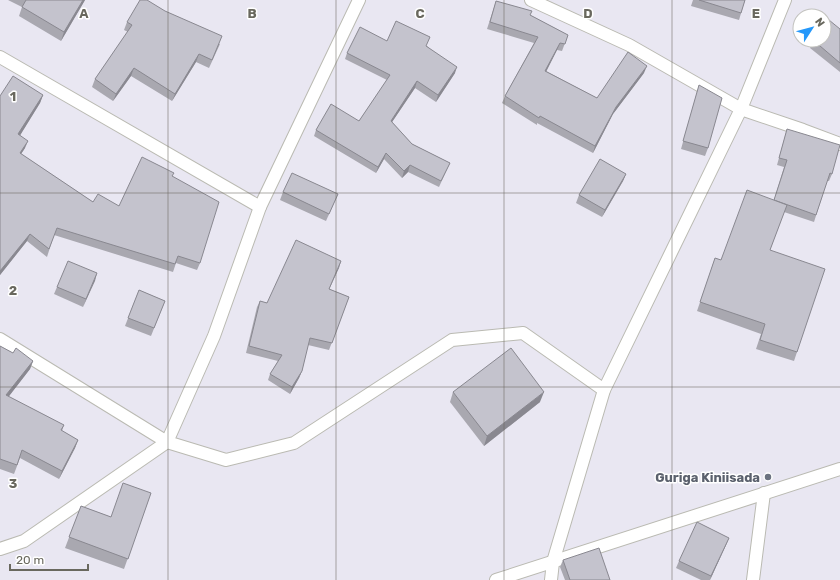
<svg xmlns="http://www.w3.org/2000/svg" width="840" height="580" viewBox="0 0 840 580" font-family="Rubik,sans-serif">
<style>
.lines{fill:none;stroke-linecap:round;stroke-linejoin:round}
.street-casing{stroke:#babab2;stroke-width:14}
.street{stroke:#fff;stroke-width:12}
.wall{fill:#a9a8b0}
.shaded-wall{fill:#898890}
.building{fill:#c4c3cd;stroke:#898890}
.grid{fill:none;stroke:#69685e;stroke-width:1;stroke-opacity:0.55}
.worship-dot{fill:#6b7280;stroke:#fff;stroke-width:1.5}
.labels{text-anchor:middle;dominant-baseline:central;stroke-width:3;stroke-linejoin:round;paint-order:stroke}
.worship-label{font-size:13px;font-weight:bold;fill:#5b616d;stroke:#fff;text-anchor:end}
.grid-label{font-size:13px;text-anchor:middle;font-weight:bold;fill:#69685e;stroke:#fff;stroke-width:3;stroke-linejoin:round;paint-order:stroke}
</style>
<rect width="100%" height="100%" fill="#e9e7f2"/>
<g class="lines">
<defs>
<g id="street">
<path d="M 531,0 L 629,45 L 741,109 L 803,130 L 840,144"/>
<path d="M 0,57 L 260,207"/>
<path d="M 0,339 L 167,442 L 226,460 L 294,443 L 452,340 L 523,333 L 604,390"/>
<path d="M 0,549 L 24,541 L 167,442 L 214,336 L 260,207 L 359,0"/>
<path d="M 496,580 L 840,469"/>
<path d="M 551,580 L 553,562 L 604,390 L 741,109 L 785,0"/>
<path d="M 753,580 L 764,493"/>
</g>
</defs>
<use href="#street" class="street-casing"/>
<use href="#street" class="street"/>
</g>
<g class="wall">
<path d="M 8,0 L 85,0 L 61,41 L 19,16 L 22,7 Z"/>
<path d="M 693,0 L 745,0 L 739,20 L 691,6 Z"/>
<path d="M 496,1 L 530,15 L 568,35 L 562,51 L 557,50 L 546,71 L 597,98 L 644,73 L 613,114 L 593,153 L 537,123 L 537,125 L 502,103 L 505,96 L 534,43 L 487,29 Z"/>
<path d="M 127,22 L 220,44 L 209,68 L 196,62 L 172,101 L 131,76 L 113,101 L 92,87 L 95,79 L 128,32 L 124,30 Z"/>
<path d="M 840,29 L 840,72 L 810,48 L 813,40 Z"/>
<path d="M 387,41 L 427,46 L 455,73 L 436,102 L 415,88 L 392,122 L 412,144 L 450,163 L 439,187 L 408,172 L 402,178 L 384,159 L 376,173 L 314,136 L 316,130 L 359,121 L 387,80 L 345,59 L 347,53 Z"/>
<path d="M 699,85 L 708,148 L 705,156 L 681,149 Z"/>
<path d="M 43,95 L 40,103 L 20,135 L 25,148 L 21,154 L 93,202 L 119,206 L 172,176 L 200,263 L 197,270 L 176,263 L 173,272 L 54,235 L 47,257 L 27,241 L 0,275 L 0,96 Z"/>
<path d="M 787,129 L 832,174 L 829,181 L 827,181 L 814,222 L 784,212 L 770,250 L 797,352 L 794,361 L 756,349 L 761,334 L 697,311 L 715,258 L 721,260 L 774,200 L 784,167 L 777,165 Z"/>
<path d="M 626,174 L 623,181 L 602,217 L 576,203 L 579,195 Z"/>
<path d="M 283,192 L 338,194 L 326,221 L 280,200 Z"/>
<path d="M 341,261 L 329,289 L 349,297 L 329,350 L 308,345 L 302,371 L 299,378 L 290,394 L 268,380 L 270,374 L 278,361 L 246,353 L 257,307 L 260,301 L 267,303 Z"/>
<path d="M 97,273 L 83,307 L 54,294 L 57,287 Z"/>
<path d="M 139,290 L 165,301 L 151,336 L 125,326 Z"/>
<path d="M 0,346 L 13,353 L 33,361 L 30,369 L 8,397 L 64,425 L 62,431 L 78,440 L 75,448 L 59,479 L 20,458 L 14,474 L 0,469 Z"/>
<path d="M 453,392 L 540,402 L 484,446 L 450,402 Z"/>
<path d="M 151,493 L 124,569 L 65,548 L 81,506 L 111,517 Z"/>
<path d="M 729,538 L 726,545 L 710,580 L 701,580 L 676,568 L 679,561 Z"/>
<path d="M 563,560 L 610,580 L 565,580 L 560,567 Z"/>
</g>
<g class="shaded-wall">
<path d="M 83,0 L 85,0 L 61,41 L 64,32 Z"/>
<path d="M 560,43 L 557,50 L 543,78 L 545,71 Z"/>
<path d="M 199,54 L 196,62 L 172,101 L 175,94 Z"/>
<path d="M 647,66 L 644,73 L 613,114 L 593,153 L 595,146 L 616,107 Z"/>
<path d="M 457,67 L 455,73 L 436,102 L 438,95 Z"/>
<path d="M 134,68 L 131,76 L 113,101 L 116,94 Z"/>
<path d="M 417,81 L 415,88 L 388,128 L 391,121 Z"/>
<path d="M 43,95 L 40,103 L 16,142 L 18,134 Z"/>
<path d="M 28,141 L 25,148 L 17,160 L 20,153 Z"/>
<path d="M 386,153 L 384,159 L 376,173 L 378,167 Z"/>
<path d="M 410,165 L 408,172 L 402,178 L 404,171 Z"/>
<path d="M 626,174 L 623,181 L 602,217 L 605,210 Z"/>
<path d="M 30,234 L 27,241 L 0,275 L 0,271 Z"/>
<path d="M 341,261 L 339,268 L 326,296 Z"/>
<path d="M 97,273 L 95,281 L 83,307 L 86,299 Z"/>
<path d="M 33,361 L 30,369 L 3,404 L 6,395 Z"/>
<path d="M 302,371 L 299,378 L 290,394 L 292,387 Z"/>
<path d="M 544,392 L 540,402 L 484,446 L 487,436 Z"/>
<path d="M 78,440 L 75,448 L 59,479 L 62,471 Z"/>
<path d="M 729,538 L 726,545 L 710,580 L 711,576 Z"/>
</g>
<g class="building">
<path d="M 26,0 L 83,0 L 64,32 L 22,7 Z"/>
<path d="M 140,0 L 147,0 L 165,11 L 222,36 L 212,60 L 199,54 L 175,94 L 134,68 L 116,94 L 95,79 L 132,25 L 127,22 Z"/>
<path d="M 699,0 L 745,0 L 741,13 Z"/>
<path d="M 496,1 L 532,11 L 530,15 L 568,35 L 565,44 L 560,43 L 545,71 L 597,98 L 628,52 L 647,66 L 616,107 L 595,146 L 540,116 L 539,118 L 505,96 L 538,37 L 490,22 Z"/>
<path d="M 829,20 L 840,29 L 840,63 L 813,40 L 824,40 L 824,26 Z"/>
<path d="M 396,21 L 430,37 L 426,46 L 457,67 L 438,95 L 417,81 L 391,121 L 412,144 L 450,163 L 441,181 L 410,165 L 404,171 L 386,153 L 378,167 L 316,130 L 331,104 L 359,121 L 390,75 L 347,53 L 360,27 L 387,41 Z"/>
<path d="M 13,76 L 43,95 L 18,134 L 28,141 L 20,153 L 93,202 L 98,194 L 119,206 L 142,157 L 174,173 L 172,176 L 219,202 L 200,263 L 178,256 L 175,264 L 57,228 L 49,249 L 30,234 L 0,271 L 0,96 Z"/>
<path d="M 699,85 L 722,98 L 708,148 L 683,141 Z"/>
<path d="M 787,129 L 840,145 L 832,174 L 830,173 L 816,215 L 774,200 L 787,160 L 779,158 Z"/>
<path d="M 600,159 L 626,174 L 605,210 L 579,195 Z"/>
<path d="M 292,173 L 338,194 L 329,214 L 283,192 Z"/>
<path d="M 747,190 L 787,205 L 770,250 L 825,269 L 797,352 L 760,340 L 765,324 L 700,302 L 715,258 L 721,260 Z"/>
<path d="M 296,240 L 341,261 L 329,289 L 349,297 L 332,343 L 310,338 L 302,371 L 292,387 L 270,374 L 282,355 L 249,346 L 260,301 L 267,303 Z"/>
<path d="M 68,261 L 97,273 L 86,299 L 57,287 Z"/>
<path d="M 139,290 L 165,301 L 154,328 L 128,318 Z"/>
<path d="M 0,346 L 13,353 L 16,348 L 33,361 L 6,395 L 64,425 L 61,430 L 78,440 L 62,471 L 22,450 L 17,465 L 0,459 Z"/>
<path d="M 511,348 L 544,392 L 487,436 L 453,392 Z"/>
<path d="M 123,483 L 151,493 L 128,559 L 69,537 L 81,506 L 111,517 Z"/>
<path d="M 697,522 L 729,538 L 711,576 L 679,561 Z"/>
<path d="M 599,548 L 610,580 L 570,580 L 563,560 Z"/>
</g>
<path class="grid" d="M 168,0 L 168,580M 336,0 L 336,580M 504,0 L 504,580M 672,0 L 672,580M 0,193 L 840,193M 0,387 L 840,387"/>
<circle class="worship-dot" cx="768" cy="477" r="4"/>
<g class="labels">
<g class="worship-label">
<text x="760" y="477">Guriga Kiniisada</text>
</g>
</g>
<g class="grid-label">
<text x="84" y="18">A</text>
<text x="252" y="18">B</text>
<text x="420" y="18">C</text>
<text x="588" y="18">D</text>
<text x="756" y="18">E</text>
<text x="13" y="101">1</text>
<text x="13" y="295">2</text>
<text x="13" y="488">3</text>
</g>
<g transform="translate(812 28) rotate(54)"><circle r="19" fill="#ffffff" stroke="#c3c3bf"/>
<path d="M0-3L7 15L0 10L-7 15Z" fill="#2598fa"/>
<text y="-6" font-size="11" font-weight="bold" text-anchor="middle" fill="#69685e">N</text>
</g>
<path d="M10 564v6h78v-6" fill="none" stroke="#69685e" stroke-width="2"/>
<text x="16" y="564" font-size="12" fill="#69685e" stroke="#ffffff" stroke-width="3" paint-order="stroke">20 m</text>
</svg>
